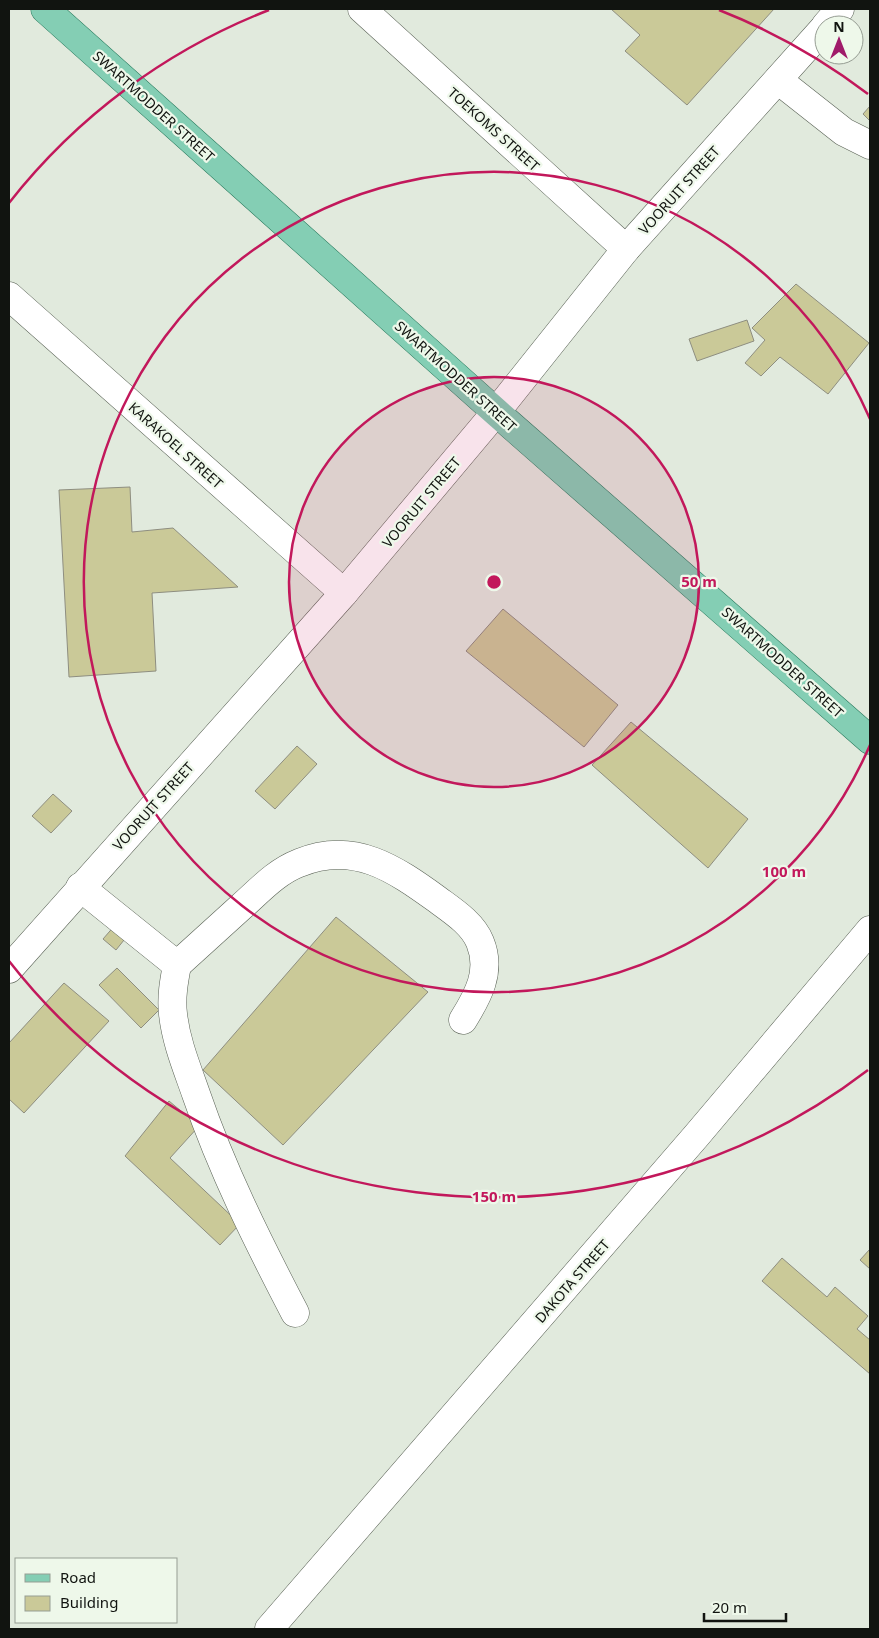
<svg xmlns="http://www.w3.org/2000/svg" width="879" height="1638" viewBox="0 0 879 1638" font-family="'Noto Sans',sans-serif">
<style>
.building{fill:#cac998;stroke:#8e8e80}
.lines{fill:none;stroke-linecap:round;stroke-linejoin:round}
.minor-casing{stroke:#596155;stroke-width:29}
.major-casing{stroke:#26775a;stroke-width:29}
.minor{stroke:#fff;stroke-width:28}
.major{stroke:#84ceb4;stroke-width:28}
.ring{fill:none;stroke:#c2185b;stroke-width:2.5}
.labels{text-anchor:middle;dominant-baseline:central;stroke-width:4.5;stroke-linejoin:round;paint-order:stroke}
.street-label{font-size:14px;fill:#111410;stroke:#eef8ea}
.centre{fill:#c2185b;stroke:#eef8ea;stroke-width:2.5}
.ring-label{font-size:15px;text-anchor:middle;font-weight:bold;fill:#c2185b;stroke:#eef8ea;stroke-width:4.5;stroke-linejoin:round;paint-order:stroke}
</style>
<rect width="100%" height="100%" fill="#e1eadd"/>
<g class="building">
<path d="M 611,9 L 774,9 L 687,105 L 625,51 L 640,35 Z"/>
<path d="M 870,106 L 870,121 L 863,114 Z"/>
<path d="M 796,284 L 869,343 L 828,394 L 780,357 L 761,376 L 745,363 L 765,340 L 752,328 Z"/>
<path d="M 747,320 L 754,341 L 697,361 L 689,339 Z"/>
<path d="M 130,487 L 132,532 L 173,528 L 238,587 L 152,593 L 156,671 L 69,677 L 59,490 Z"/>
<path d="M 503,609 L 618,705 L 584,747 L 466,651 Z"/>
<path d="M 631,722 L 748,819 L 708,868 L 592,765 Z"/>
<path d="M 297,746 L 317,764 L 275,809 L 255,791 Z"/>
<path d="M 53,794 L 72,811 L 51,833 L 32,816 Z"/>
<path d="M 336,917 L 428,992 L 283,1145 L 203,1070 Z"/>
<path d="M 116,924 L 128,935 L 116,950 L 103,939 Z"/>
<path d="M 117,968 L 159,1010 L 141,1028 L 99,985 Z"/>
<path d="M 64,983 L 109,1021 L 24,1113 L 9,1099 L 9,1043 Z"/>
<path d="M 169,1101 L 199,1126 L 170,1158 L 240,1224 L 220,1245 L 125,1156 Z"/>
<path d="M 870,1249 L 870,1269 L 860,1260 Z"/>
<path d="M 782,1258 L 827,1297 L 835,1287 L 868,1316 L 857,1329 L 870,1340 L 870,1374 L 762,1281 Z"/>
</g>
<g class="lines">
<defs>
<g id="minor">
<path d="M 362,9 L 626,249"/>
<path d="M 826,25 L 840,9"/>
<path d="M 778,80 L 844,132 L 870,145"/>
<path d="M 9,296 L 344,593"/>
<path d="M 80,887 L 177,965 C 199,945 220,926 242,906 C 260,890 276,872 299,863 C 354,840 395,869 438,900 C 453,911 473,924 480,942 C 492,971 478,996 463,1020"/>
<path d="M 177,965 C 174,981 171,997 173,1014 C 176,1042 187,1068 196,1094 C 222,1170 258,1242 295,1313"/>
<path d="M 9,969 L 344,593 L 496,412 L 626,249 L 824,28"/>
<path d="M 269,1629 L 697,1135 L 870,930"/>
</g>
<path id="major" d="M 45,9 L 496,412 L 870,740"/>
</defs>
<use href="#minor" class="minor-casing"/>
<use href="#major" class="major-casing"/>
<use href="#minor" class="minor"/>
<use href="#major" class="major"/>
</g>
<circle cx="494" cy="582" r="205" fill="#c2185b" fill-opacity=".12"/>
<g class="ring">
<circle cx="494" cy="582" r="205"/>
<path d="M870 745A410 410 0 1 1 870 419"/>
<path d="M868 1070A615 615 0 0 1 9 961M9 203A615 615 0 0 1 269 10M719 10A615 615 0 0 1 868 94"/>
</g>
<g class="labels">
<g class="street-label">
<text transform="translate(154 106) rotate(42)">SWARTMODDER STREET</text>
<text transform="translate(494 129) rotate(42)">TOEKOMS STREET</text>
<text transform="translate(679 190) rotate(-48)">VOORUIT STREET</text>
<text transform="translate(456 376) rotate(42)">SWARTMODDER STREET</text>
<text transform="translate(176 445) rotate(42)">KARAKOEL STREET</text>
<text transform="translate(421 502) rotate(-50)">VOORUIT STREET</text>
<text transform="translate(783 662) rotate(42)">SWARTMODDER STREET</text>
<text transform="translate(153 806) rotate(-48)">VOORUIT STREET</text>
<text transform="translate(572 1281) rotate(-49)">DAKOTA STREET</text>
</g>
</g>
<circle cx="494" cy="582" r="8" class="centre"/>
<g class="ring-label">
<text x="699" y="587">50 m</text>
<text x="784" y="877">100 m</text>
<text x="494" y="1202">150 m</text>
</g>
<rect width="879" height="1638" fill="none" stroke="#111410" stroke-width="20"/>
<rect x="15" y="1558" width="162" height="65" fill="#eef8ea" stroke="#969d93"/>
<rect x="25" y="1574" width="25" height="8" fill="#84ceb4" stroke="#969d93"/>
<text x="60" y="1583" font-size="15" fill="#111410">Road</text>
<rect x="25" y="1596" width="25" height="15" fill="#cac998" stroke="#969d93"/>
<text x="60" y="1608" font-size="15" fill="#111410">Building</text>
<g transform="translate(839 40)"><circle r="24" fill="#eef8ea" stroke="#969d93"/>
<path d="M0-4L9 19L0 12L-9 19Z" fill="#a01b6a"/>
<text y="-8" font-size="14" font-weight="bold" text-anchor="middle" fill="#111410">N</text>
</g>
<path d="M704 1613v8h82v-8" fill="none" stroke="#111410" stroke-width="2.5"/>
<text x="712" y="1613" font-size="15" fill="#111410" stroke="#eef8ea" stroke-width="4" paint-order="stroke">20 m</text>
</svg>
